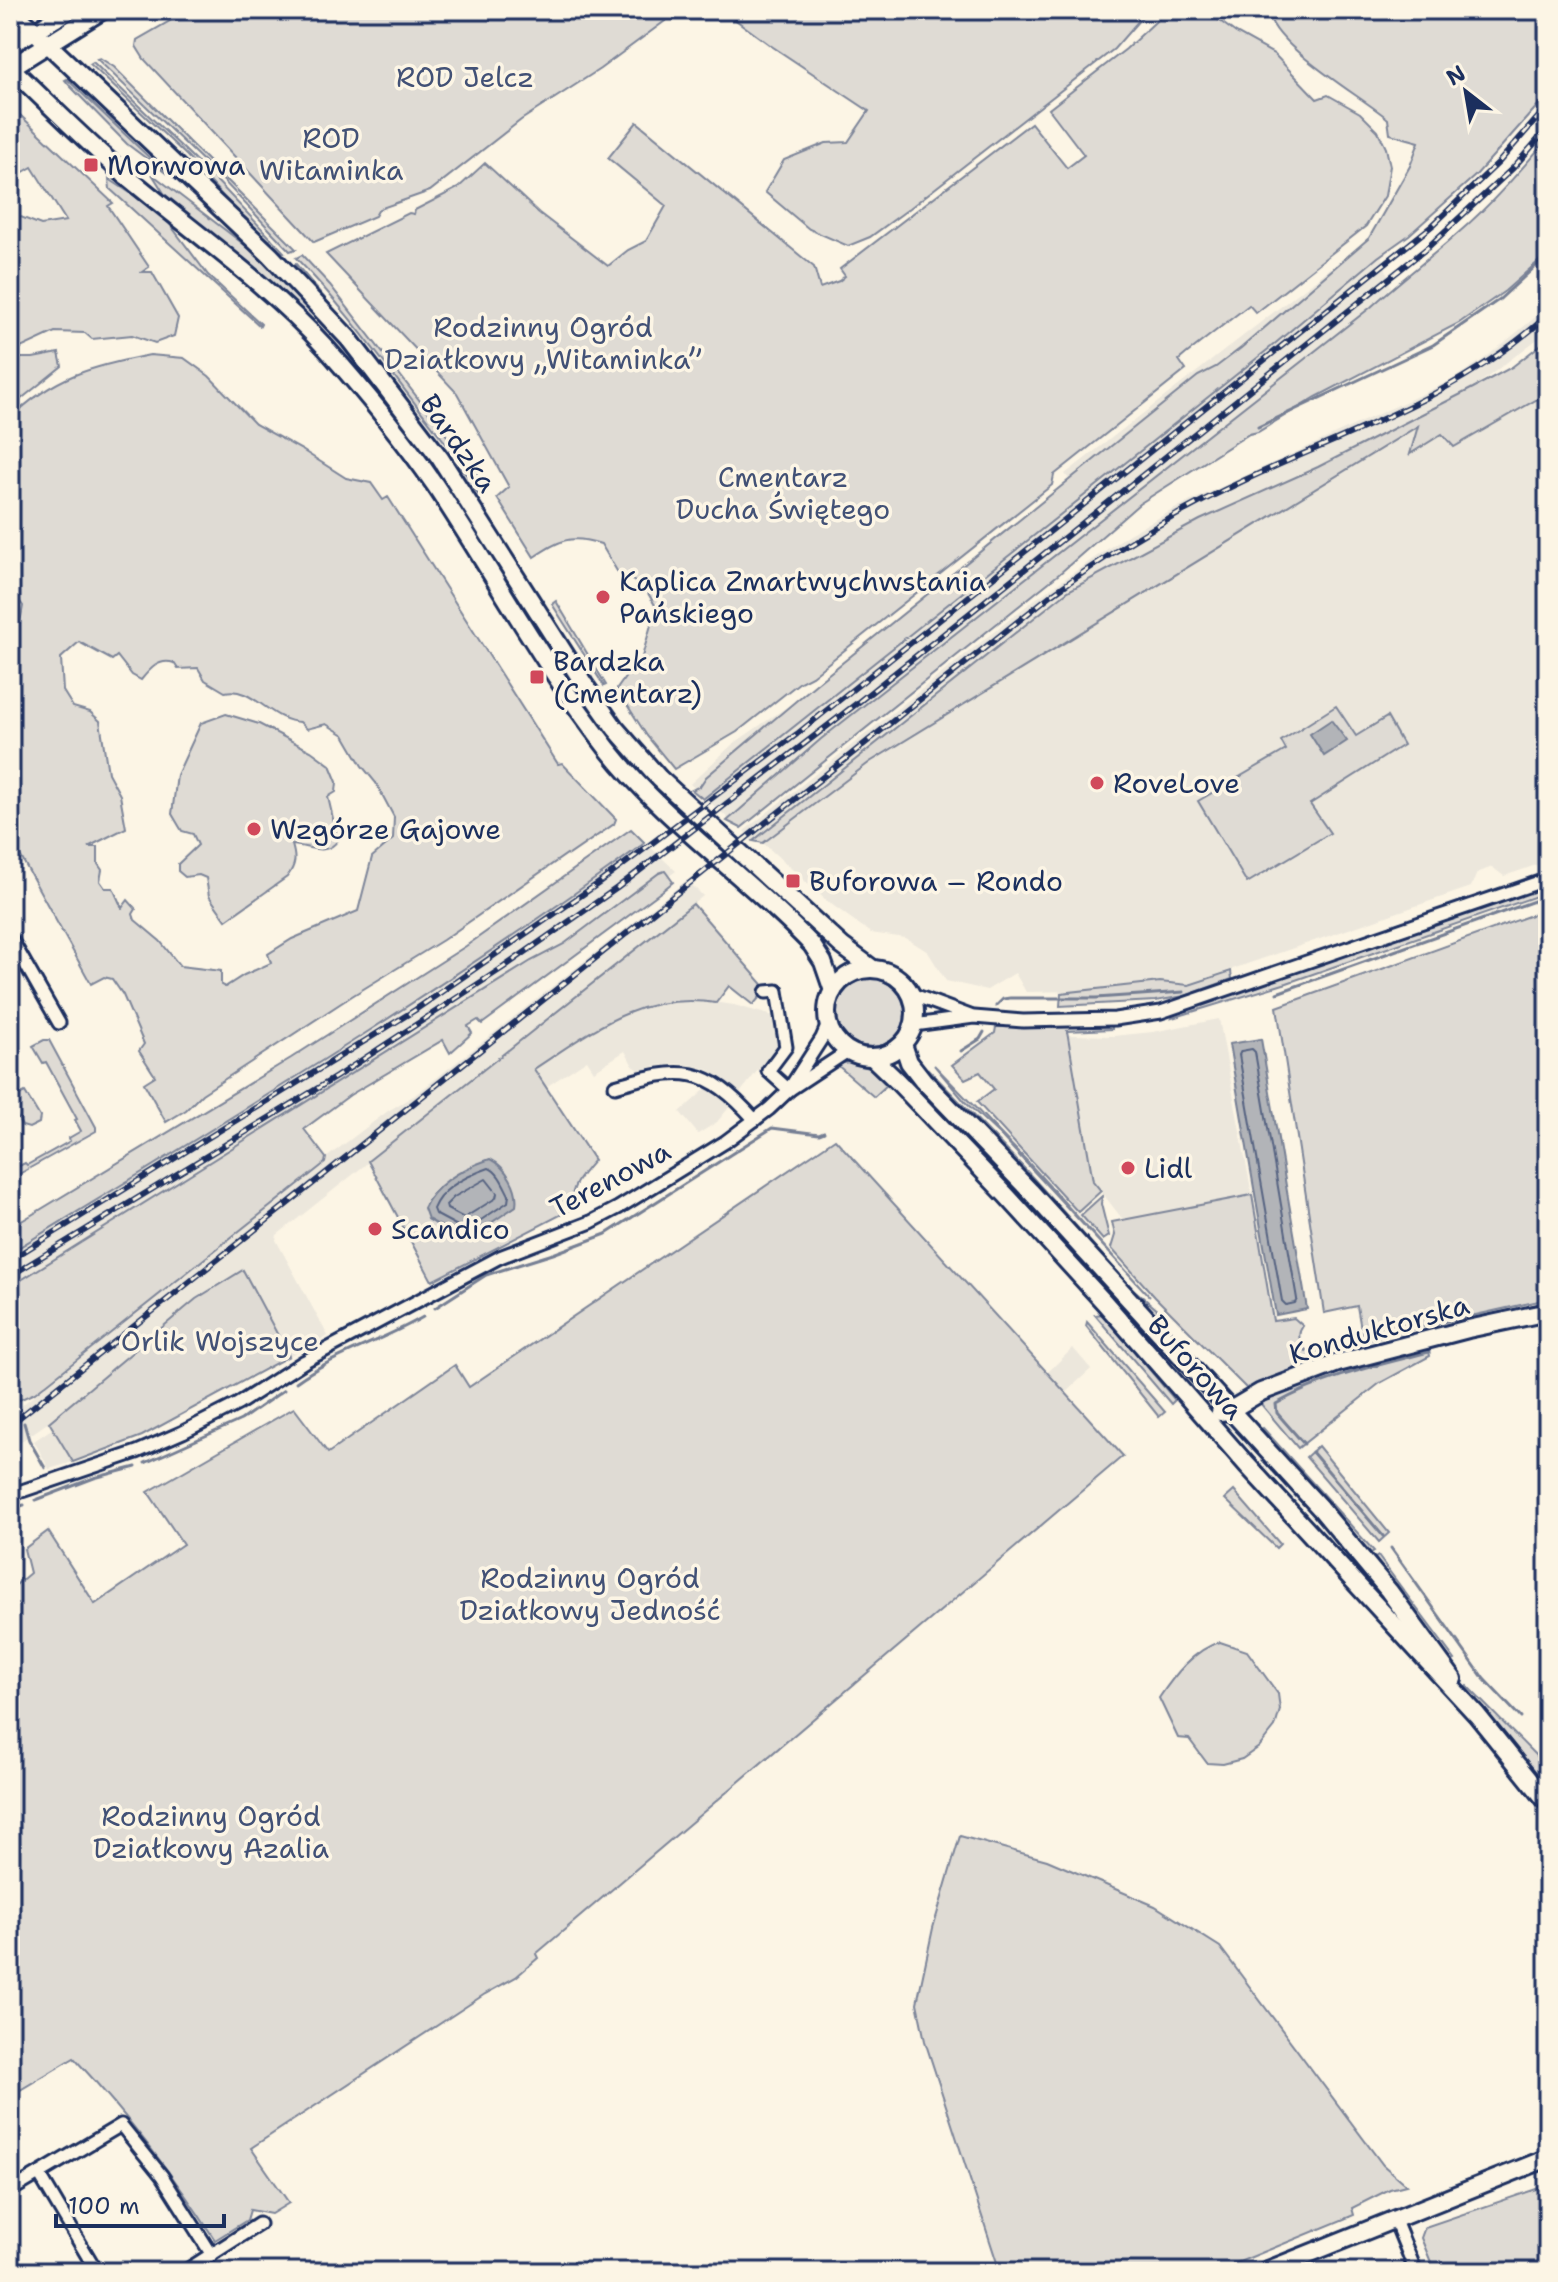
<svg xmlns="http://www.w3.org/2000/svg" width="1558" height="2282" viewBox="0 0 1558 2282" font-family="'Shantell Sans',sans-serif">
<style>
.built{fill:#ece7dc}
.green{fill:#dfdbd4;stroke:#7d8599;stroke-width:2;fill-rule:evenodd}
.water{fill:#b2b4b8;stroke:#767f94;stroke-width:2}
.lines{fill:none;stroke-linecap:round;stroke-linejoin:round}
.shore{stroke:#576482;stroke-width:2}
.stream{stroke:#767f94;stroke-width:3}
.street-casing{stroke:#1b2f5e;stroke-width:17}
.secondary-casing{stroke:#1b2f5e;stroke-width:22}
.street{stroke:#fcf5e5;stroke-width:11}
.secondary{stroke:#fcf5e5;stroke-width:16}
.rail-casing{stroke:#1b2f5e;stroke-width:6}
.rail{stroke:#fcf5e5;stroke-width:3;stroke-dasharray:9;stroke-linecap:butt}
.poi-dot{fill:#d1495b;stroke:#fcf5e5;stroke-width:3}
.labels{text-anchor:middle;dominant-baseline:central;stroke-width:7;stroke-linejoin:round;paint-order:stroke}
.park-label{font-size:28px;fill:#425176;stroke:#fcf5e5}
.poi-label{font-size:28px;fill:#1b2f5e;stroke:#fcf5e5;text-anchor:start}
.street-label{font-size:28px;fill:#1b2f5e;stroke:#fcf5e5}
</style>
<rect width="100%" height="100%" fill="#fcf5e5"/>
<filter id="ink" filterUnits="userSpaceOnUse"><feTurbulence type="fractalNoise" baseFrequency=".0125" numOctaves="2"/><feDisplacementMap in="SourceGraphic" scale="16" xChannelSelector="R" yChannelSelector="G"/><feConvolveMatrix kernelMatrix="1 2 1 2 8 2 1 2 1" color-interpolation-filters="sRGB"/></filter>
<g filter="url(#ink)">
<g class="built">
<path d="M 1376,233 L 1391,287 L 1371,307 L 821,739 L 751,801 L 761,812 L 740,829 L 690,784 L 733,744 L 830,677 L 1072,483 L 1065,474 Z"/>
<path d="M 1548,307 L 1548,331 L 1473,388 L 1318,467 L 1200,520 L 1068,591 L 753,841 L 744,831 L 1034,600 L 1129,534 L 1180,506 L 1450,381 L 1484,359 Z"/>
<path d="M 1548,393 L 1548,557 L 1537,581 L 1546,587 L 1548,597 L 1548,861 L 1504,876 L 1492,867 L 1477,873 L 1471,887 L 1189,984 L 1160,981 L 1074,991 L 1026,992 L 1015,973 L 987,990 L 946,981 L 928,952 L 906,938 L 871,933 L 827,901 L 763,843 L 870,762 L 1419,425 L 1535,401 Z"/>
<path d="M 631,829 L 676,871 L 443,1040 L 10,1293 L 10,1228 L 291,1058 L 466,946 Z"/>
<path d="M 687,880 L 703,896 L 277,1235 L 276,1240 L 328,1336 L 289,1356 L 242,1271 L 84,1391 L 56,1417 L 10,1449 L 10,1415 L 326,1158 L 388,1111 L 415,1095 Z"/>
<path d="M 691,999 L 734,1005 L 777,1017 L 780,1042 L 740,1093 L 709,1070 L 699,1067 L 679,1064 L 655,1066 L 641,1071 L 633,1066 L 625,1051 L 594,1071 L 587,1060 L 546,1087 L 534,1069 L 609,1019 L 651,1005 Z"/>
<path d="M 1219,1019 L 1252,1195 L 1124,1221 L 1093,1181 L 1068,1035 L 1113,1036 L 1153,1032 Z"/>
<path d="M 708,1087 L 731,1105 L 717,1122 L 698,1134 L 680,1112 Z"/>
<path d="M 1073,1348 L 1091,1369 L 1065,1393 L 1047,1373 Z"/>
<path d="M 53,1428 L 73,1462 L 49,1469 L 34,1441 Z"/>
</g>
<g class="green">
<path d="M 189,10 L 680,10 L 600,69 L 521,120 L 430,191 L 379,209 L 375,216 L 314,242 L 144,59 L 136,46 L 137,40 Z"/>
<path d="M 722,10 L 1148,10 L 1114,49 L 910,208 L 870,237 L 848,246 L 809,229 L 765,192 L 784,160 L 826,143 L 848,142 L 869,111 L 770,45 Z"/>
<path d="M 1168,10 L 1205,10 L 1236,33 L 1274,54 L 1317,99 L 1328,95 L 1360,113 L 1378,131 L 1386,148 L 1390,166 L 1385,196 L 1366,226 L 1256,313 L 1249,305 L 1186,354 L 1179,360 L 1186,370 L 1054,475 L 1052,485 L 812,676 L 800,682 L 737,732 L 674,769 L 647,736 L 617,689 L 629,672 L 640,664 L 656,607 L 645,588 L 617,571 L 601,544 C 570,534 560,540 534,557 L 497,498 L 509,487 L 457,393 L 326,254 L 409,213 L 414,214 L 415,210 L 458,188 L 485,163 L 539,213 L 608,266 L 628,250 L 646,241 L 666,206 L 608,158 L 637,122 L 814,267 L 820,288 L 839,281 L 845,276 L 840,269 L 1031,123 L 1067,168 L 1084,155 L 1049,109 L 1126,49 Z"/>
<path d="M 1269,10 L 1548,10 L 1548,94 L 1476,175 L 1409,235 L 1378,257 L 1271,347 L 703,799 L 692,790 L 700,786 L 706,777 L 816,684 L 1198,376 L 1216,367 L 1241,348 L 1369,238 L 1410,166 L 1419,142 L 1390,134 L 1388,119 C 1364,98 1266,42 1269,10 Z"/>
<path d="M 100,58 L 114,67 L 296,249 L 290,251 L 219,176 L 97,59 Z"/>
<path d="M 93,62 L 214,178 L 284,252 L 277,251 L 228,202 L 187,156 L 90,64 Z"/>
<path d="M 67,79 L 156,164 L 167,174 L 127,144 L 70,86 L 65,80 Z"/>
<path d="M 20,115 L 113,203 L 108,206 L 149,267 L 142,272 L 152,272 L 178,318 L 174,336 L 155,343 L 132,335 L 92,339 L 85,333 L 55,332 L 10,353 L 10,202 L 18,216 L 41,225 L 66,221 L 32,167 L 20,174 L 10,171 L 10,117 Z"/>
<path d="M 1548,138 L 1548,253 L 1505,291 L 1459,323 L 1316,397 L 1258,432 L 1249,434 L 1139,504 L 1059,574 L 741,828 L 727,821 L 821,739 L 1371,307 C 1399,281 1429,259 1457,234 C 1491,205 1519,172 1548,138 Z"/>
<path d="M 152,174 L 267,262 L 347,348 L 432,459 L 513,585 L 509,588 L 421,451 L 386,407 L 285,296 L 230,248 L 169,201 Z"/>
<path d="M 109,179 L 162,214 L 208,275 L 261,324 L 260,326 L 110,189 Z"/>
<path d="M 302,255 L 330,285 L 482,481 L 485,489 C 418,416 366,329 296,258 Z"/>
<path d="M 295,263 L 371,353 L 450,456 L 483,493 L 481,497 L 461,477 L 389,377 L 298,273 Z"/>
<path d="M 1548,339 L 1548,393 L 1454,447 L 1442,434 L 1410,454 L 1418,426 L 870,762 L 763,843 L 753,841 L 1068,591 L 1200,520 L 1318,467 L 1473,388 L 1512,367 Z"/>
<path d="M 59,353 L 62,366 L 10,408 L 10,358 L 33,358 Z"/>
<path d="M 150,355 L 184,358 L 209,376 L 255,424 L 302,450 L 346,478 L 371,483 L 383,500 L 388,497 L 558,764 L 562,763 L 616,819 L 614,824 L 569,855 L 567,854 L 443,940 L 352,996 L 202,1094 L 186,1110 L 166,1122 L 144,1083 L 155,1076 L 139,1051 L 144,1044 L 123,995 L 112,979 L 104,977 L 91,984 L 10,837 L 10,638 C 20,631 21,617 23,606 L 10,588 L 10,419 C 53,376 93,366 150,355 ZM 79,642 L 112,660 L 117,656 L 132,675 L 141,680 C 150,669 159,658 174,663 L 178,669 L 198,668 L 205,680 L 225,692 C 251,685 272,722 300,722 L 307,729 L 326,724 L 344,735 L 362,766 L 376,783 L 394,817 L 393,839 L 372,857 L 358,911 L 292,939 L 268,954 L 271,963 L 244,975 L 225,987 L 221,985 L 221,971 L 180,966 L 160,941 L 135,920 L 133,914 L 136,909 L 128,900 L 122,908 L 113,888 L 105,888 L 100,881 L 102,870 L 98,864 L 98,847 L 88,847 L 126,828 L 120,795 L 108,773 L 100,721 L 90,712 L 73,707 L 63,691 L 61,658 Z"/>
<path d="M 520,597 L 580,693 L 580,694 L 578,695 L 516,599 Z"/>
<path d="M 556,601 L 606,685 L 604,686 L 552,604 Z"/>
<path d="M 1336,706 L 1356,736 L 1387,717 L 1403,745 L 1310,804 L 1330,833 L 1247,883 L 1198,801 L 1286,750 L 1281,741 Z"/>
<path d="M 594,712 L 642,771 L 684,812 L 680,815 L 639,773 L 592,716 Z"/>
<path d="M 226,714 L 259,724 L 311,751 L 330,765 L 337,782 L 336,792 L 328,797 L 338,840 C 327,857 309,846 292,845 C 296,858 296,865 287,877 L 226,920 L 209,896 L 206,878 L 199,875 L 185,877 L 178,871 L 178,864 L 198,845 L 193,834 L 182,831 L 172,814 L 177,775 L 201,723 Z"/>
<path d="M 631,829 L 644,842 L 642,845 C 440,993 224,1122 10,1253 L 10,1228 L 291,1058 L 466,946 Z"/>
<path d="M 665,871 L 673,882 L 662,891 L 482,1024 L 478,1020 L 468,1026 L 472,1033 L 450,1053 L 443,1040 L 350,1095 L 304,1129 L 326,1158 L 325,1163 L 35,1393 L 10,1404 L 10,1287 L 531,961 L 564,944 L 659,873 Z"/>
<path d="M 1548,885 L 1548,892 L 1287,983 L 1172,1018 L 1174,1014 Z"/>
<path d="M 693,904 L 767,989 L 753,1005 L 729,986 L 716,1003 C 639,992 595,1029 534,1069 L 594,1160 C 580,1176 569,1188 572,1209 L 432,1281 L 368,1161 ZM 516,1206 L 492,1221 L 445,1230 L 428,1219 Z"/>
<path d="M 1548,909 L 1548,1299 L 1363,1340 L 1357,1306 L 1324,1313 L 1277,1007 Z"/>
<path d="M 1231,971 L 1232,979 L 1185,996 L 1155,1001 L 1060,1006 L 1061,993 L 1160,982 L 1189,985 Z"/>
<circle cx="871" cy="1013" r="34"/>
<path d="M 1112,1024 L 1112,1029 L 1067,1031 L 1093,1181 L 1101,1191 L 1078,1212 L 977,1102 L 994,1089 L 980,1072 L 965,1079 L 952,1065 L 995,1033 L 996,1027 Z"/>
<path d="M 44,1040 L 49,1040 L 96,1127 L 96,1131 L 12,1178 L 10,1163 L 13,1169 L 25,1163 L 27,1165 L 70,1141 L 69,1138 L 81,1131 L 75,1120 L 77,1119 L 46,1062 L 43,1063 L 33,1046 Z"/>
<path d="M 850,1062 L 872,1069 L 889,1083 L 874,1097 L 836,1064 Z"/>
<path d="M 934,1065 L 1026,1160 L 1150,1297 L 1001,1136 L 965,1102 Z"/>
<path d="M 928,1069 L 1024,1168 L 1132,1288 L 1167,1318 L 1164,1322 L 1145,1308 L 925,1072 Z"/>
<path d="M 914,1081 L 1002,1172 L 1143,1328 L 1123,1311 L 1123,1307 L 1120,1309 L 910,1085 Z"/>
<path d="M 25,1092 L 40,1117 L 39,1123 L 29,1128 L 22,1126 L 10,1104 L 11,1099 Z"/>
<path d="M 835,1139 L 1123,1456 L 536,1954 L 538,1958 L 516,1977 L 485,1994 L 251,2148 L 289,2203 L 271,2214 L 250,2210 L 247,2220 L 215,2240 C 173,2174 127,2115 74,2058 L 10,2096 L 10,1590 L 30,1573 L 24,1549 L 48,1531 L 95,1604 L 183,1544 L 148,1492 L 294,1408 L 328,1453 L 455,1365 L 469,1387 Z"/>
<path d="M 1252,1195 L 1273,1321 L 1294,1318 L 1303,1326 C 1296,1335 1300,1341 1306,1351 L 1318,1345 L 1323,1345 L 1328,1354 L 1247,1389 L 1155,1297 L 1111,1248 L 1115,1235 L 1112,1222 Z"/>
<path d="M 1102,1196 L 1101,1204 L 1109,1236 L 1103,1240 L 1081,1215 Z"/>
<path d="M 243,1270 L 289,1356 L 142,1436 L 73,1462 L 49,1422 L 196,1299 Z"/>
<path d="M 1103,1314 L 1175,1400 L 1171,1404 L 1095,1315 Z"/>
<path d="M 1087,1322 L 1165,1412 L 1159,1417 L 1086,1326 Z"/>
<path d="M 1428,1346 L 1430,1356 L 1380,1383 L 1298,1448 L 1260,1403 L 1335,1371 Z"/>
<path d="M 1263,1428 L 1374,1551 L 1371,1553 L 1261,1429 Z"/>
<path d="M 1318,1446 L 1389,1533 L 1379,1542 L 1306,1457 Z"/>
<path d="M 1234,1491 L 1280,1544 L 1276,1548 L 1225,1499 Z"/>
<path d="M 1378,1556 L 1455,1660 L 1453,1661 L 1447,1655 L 1375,1558 Z"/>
<path d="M 1220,1642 L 1247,1651 L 1278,1694 L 1280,1710 L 1275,1727 L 1259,1747 L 1242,1759 L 1223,1764 L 1207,1763 L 1189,1739 L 1178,1738 L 1159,1698 C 1173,1677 1194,1649 1220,1642 Z"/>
<path d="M 1467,1686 L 1548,1768 L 1548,1792 L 1466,1687 Z"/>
<path d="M 960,1836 L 1047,1860 L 1155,1906 L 1220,1947 L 1383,2165 L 1406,2185 L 1390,2189 L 1352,2208 L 1354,2215 L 1215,2272 L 1000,2272 L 925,2041 L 917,2003 L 933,1928 Z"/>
<path d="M 1548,2185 L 1548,2272 L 1435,2272 L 1421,2238 L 1425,2227 Z"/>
</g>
<g class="water">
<path d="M 1331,720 L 1347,741 L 1324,756 L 1310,734 Z"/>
<path d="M 1261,1039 L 1307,1309 L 1276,1315 L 1229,1044 Z"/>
<path d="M 490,1159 C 506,1167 519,1188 516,1206 L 479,1231 L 462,1238 L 428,1219 L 424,1208 C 436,1182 464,1168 490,1159 Z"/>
</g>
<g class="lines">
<g class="shore">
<path d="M 1252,1049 L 1255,1052 L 1297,1299 L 1295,1303 L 1286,1305 L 1282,1301 L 1239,1055 L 1241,1051 Z"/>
<path d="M 489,1168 C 499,1172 504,1186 509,1195 L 508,1202 L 475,1224 L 463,1229 L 435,1214 L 433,1209 C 441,1188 469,1175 489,1168 Z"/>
<path d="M 486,1179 L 497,1193 L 496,1198 L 464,1218 L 447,1209 L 446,1205 L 454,1197 Z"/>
</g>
<g class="stream">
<path d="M 1258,427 L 1433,345 L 1500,299 L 1548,255"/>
<path d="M 1277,993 L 1548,896"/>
<path d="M 996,1006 L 1003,999 L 1010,998 L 1096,998 L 1184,992"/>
<path d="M 961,1051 L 980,1039 L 984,1032"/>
<path d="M 435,1308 L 486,1275 L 553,1254 L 606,1234 L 772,1128 L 819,1134 L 824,1132"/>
<path d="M 296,1382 C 335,1354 382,1341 423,1317"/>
<path d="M 10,1408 L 14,1411"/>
<path d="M 24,1423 L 29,1440 L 45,1468"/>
<path d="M 1304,1444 L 1277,1413 L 1276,1404 C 1322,1377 1378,1365 1429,1352"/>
<path d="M 1312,1452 L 1383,1536"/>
<path d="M 145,1463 L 241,1420 L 284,1390"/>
<path d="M 36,1500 L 94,1478 L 136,1467"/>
<path d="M 10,1509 L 24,1505"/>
<path d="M 1391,1548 L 1484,1679 L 1521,1718"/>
</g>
<defs>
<g id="street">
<path d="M 10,937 L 59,1023"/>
<path d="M 766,992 L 777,991 L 786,1047 L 768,1071 L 789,1090"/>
<path d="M 911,994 L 970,1016"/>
<path d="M 914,1025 L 974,1017 L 1023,1021 L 1115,1019 L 1161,1012 L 1548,879"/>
<path d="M 615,1086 C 683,1066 706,1065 755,1120"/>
<path d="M 791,1086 L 822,1038 L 828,1024"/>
<path d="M 10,1495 L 137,1452 L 183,1432 L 238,1404 L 305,1361 L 500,1257 L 591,1222 L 618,1208 L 725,1142 L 769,1109 L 789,1090 L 848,1051"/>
<path d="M 39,2174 L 97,2272"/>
<path d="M 10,2191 L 121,2125 L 162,2176 L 212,2255"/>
<path d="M 1394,2218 L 1416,2272"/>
<path d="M 184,2272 L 259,2224"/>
</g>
<g id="secondary">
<path d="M 12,10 L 270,255 L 349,339 L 440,458 L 584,684 L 615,728 L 659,778 L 842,946 L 873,969"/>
<path d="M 10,45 L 70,10"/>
<path d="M 10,67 C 48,103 85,141 125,175 C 193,232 266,282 326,348 C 365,392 402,437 435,485 C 493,572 543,666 607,748 C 666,823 747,876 812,945 L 823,962 L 833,991"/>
<path d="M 10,68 L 103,10"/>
<circle cx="871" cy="1013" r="44"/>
<path d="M 903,1044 L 909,1062 L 923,1080 L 1030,1191 L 1320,1508 L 1389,1591 L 1453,1679"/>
<path d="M 872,1057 L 897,1081 L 1006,1195 L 1104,1302 L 1247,1465 L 1477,1715 L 1548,1803"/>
<path d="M 1220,1412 L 1229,1411 L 1261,1392 L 1338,1363 L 1468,1329 L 1548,1312"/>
<path d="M 1263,2272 L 1548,2158"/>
</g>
</defs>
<use href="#street" class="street-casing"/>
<use href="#secondary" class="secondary-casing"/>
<use href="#street" class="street"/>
<use href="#secondary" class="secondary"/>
<defs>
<g id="rail">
<path d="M 10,1260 L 415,1010 L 599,883 L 797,734 L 1433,225 L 1499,162 L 1548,106"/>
<path d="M 10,1276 L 336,1077 L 504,967 L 617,888 L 856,704 L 1427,248 L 1513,168 L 1548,128"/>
<path d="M 10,1425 L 1051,595 C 1112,551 1176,512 1245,480 C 1352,430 1458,397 1548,315"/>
</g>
</defs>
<use href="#rail" class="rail-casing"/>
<use href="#rail" class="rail"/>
</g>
</g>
<g class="poi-dot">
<rect x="83" y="157" width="16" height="16" rx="4"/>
<circle cx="603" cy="597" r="8"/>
<rect x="529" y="669" width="16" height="16" rx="4"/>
<circle cx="1097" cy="783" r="8"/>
<circle cx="254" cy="829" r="8"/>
<rect x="785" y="873" width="16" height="16" rx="4"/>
<circle cx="1128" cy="1168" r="8"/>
<circle cx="375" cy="1229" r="8"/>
</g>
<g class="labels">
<g class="park-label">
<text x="465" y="77">ROD Jelcz</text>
<text x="331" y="138">ROD<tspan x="331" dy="32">Witaminka</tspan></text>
<text x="543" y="327">Rodzinny Ogród<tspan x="543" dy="32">Działkowy „Witaminka”</tspan></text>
<text x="783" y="477">Cmentarz<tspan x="783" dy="32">Ducha Świętego</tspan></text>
<text x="220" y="1341">Orlik Wojszyce</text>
<text x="590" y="1578">Rodzinny Ogród<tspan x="590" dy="32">Działkowy Jedność</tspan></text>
<text x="211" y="1816">Rodzinny Ogród<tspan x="211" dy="32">Działkowy Azalia</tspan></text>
</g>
<g class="poi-label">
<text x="107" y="165">Morwowa</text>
<text x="619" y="581">Kaplica Zmartwychwstania<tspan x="619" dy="32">Pańskiego</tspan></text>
<text x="553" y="661">Bardzka<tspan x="553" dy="32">(Cmentarz)</tspan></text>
<text x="1113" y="783">RoveLove</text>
<text x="270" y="829">Wzgórze Gajowe</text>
<text x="809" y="881">Buforowa – Rondo</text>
<text x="1144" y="1168">Lidl</text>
<text x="391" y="1229">Scandico</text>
</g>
<g class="street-label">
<text transform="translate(459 443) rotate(55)">Bardzka</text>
<text transform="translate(610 1179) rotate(-28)">Terenowa</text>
<text transform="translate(1379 1329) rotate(-16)">Konduktorska</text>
<text transform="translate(1196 1367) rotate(48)">Buforowa</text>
</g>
</g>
<rect width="1558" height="2282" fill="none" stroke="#fcf5e5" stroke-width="40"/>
<rect x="20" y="20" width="1518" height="2242" fill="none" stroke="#1b2f5e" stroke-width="3" filter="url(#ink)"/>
<g transform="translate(1466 92) rotate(329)" stroke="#fcf5e5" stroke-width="6" paint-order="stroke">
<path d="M0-6L14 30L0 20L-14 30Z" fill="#1b2f5e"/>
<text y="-12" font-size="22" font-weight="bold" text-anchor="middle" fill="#1b2f5e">N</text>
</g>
<path d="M56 2214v12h168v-12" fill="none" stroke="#1b2f5e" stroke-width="4"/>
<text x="68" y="2214" font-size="24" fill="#1b2f5e" stroke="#fcf5e5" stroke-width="6" paint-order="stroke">100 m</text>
</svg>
